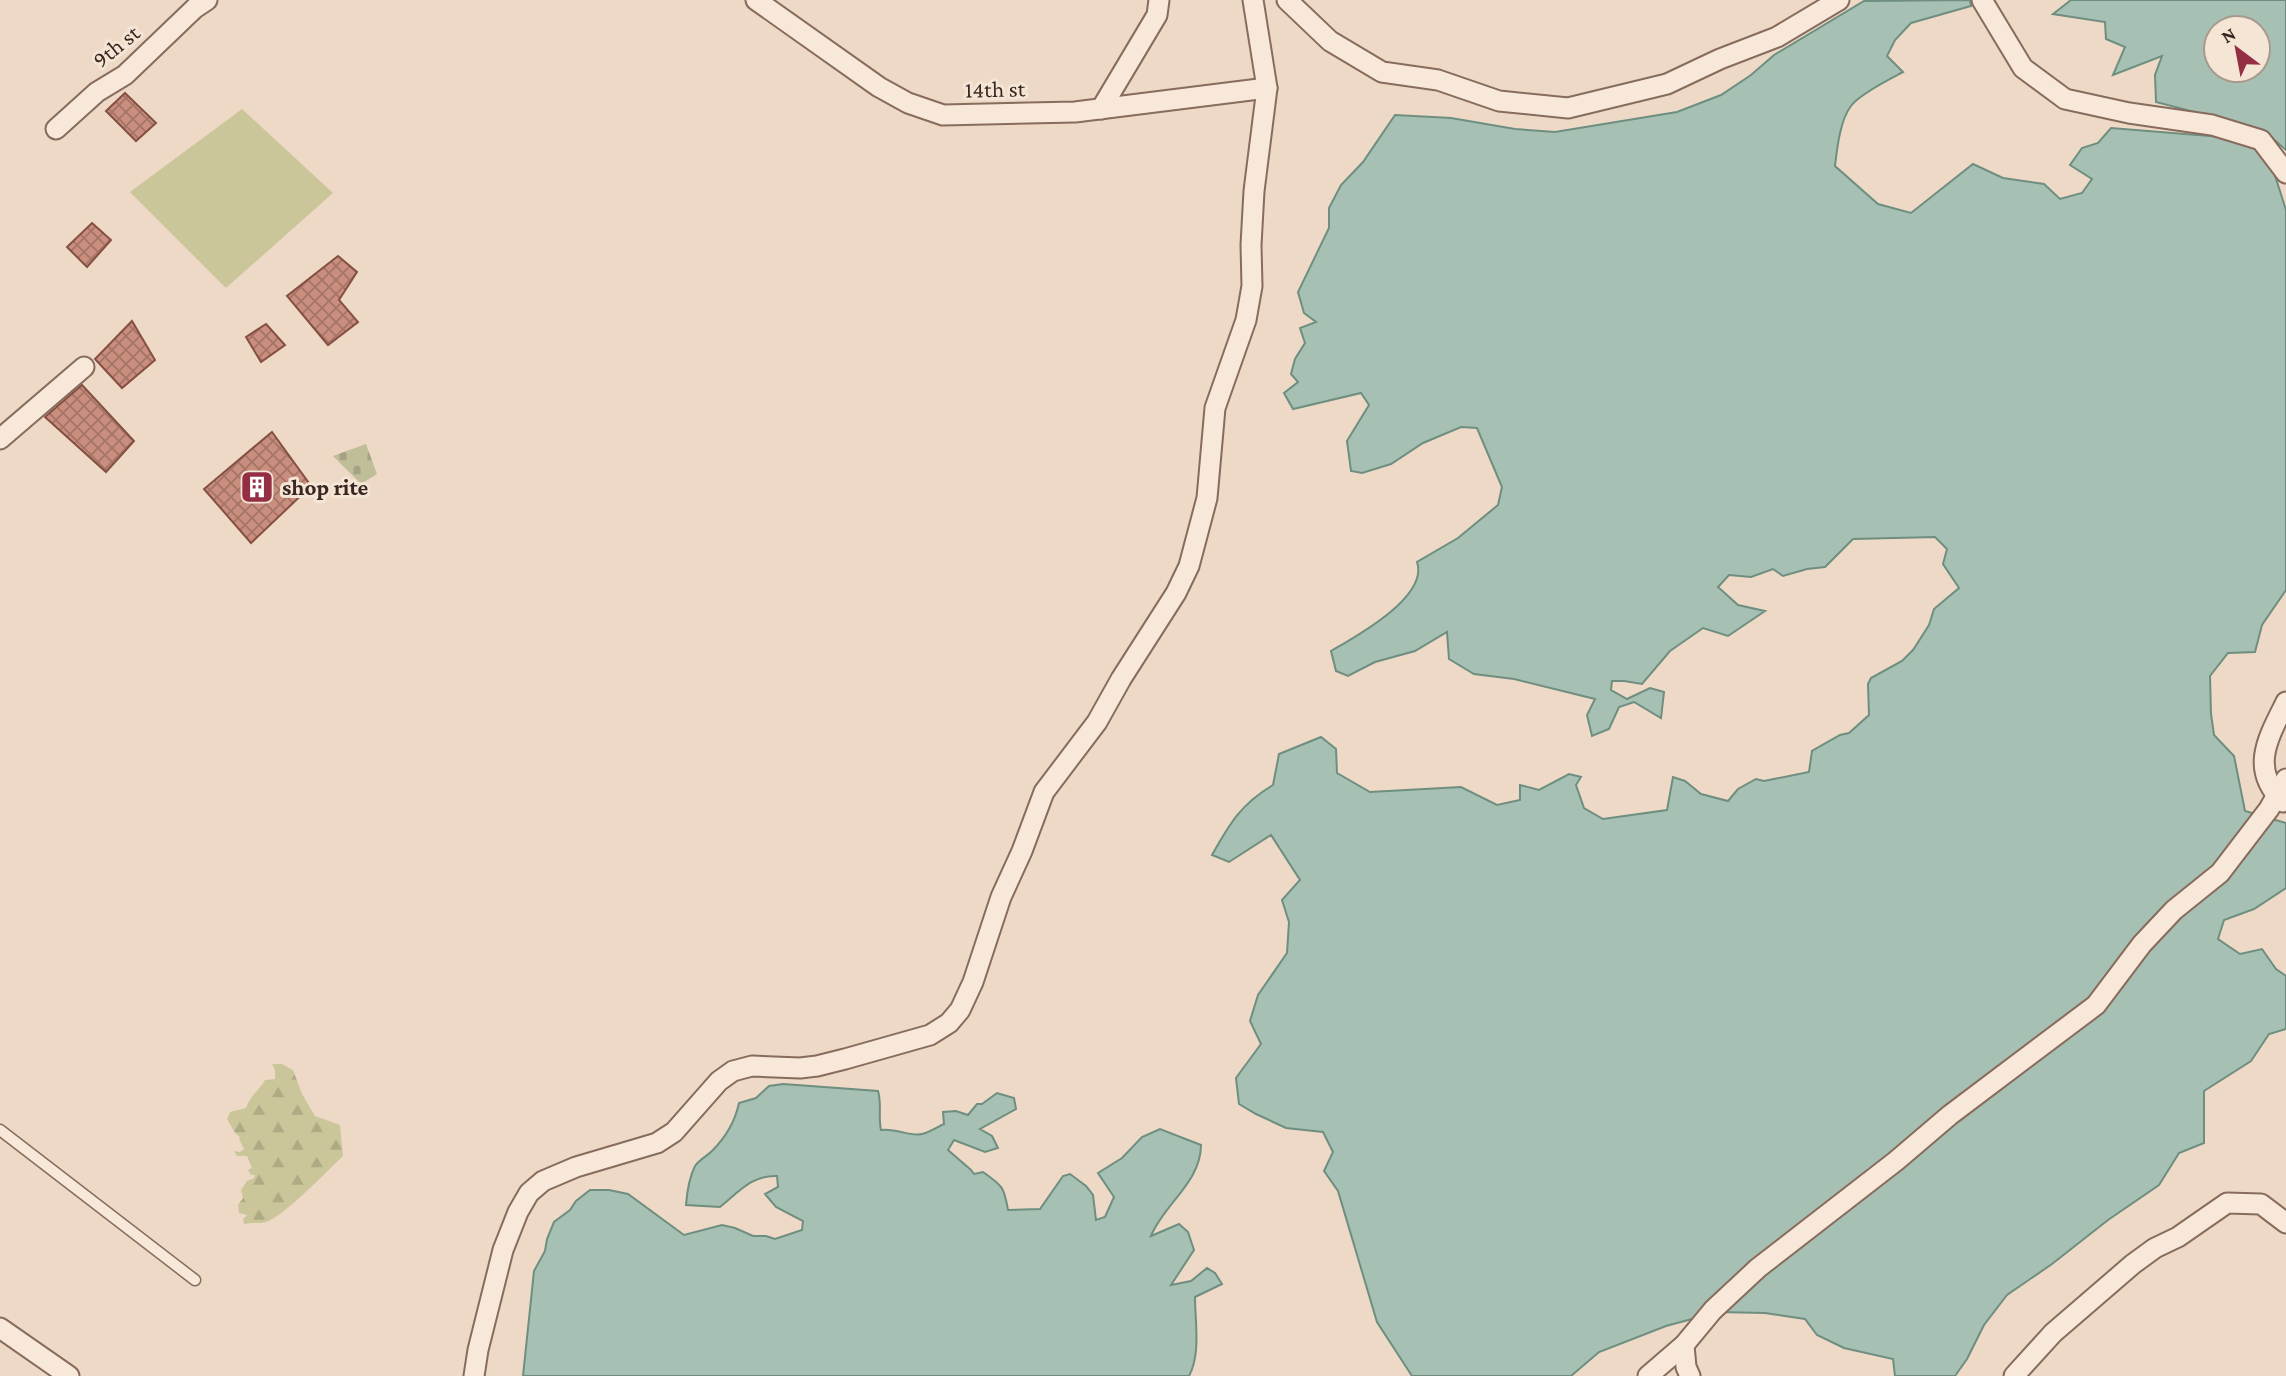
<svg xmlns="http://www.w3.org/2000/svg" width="2286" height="1376" viewBox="0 0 2286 1376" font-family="'Crimson Pro',serif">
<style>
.forest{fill:url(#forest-firs)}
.cemetery{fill:url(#cemetery-stones)}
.park{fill:#cac69a}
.water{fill:#a7c0b4;stroke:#6e8e80;stroke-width:2;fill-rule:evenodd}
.building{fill:url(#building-cross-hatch);stroke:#855043;stroke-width:2}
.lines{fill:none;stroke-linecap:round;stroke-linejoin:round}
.service-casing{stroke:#876b5c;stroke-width:13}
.minor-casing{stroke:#876b5c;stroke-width:23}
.service{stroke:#f8e8d9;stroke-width:10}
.minor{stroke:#f8e8d9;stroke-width:19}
.labels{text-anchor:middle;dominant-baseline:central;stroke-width:6;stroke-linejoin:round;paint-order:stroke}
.street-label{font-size:23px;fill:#382720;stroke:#f4e5d5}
.poi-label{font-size:23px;font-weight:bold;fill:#382720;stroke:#f4e5d5;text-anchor:start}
</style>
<defs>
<pattern id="forest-firs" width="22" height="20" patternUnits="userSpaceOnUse" patternTransform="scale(1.75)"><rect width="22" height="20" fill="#cac69a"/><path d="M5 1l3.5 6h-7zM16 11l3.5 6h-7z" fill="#aeaa84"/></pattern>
<pattern id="cemetery-stones" width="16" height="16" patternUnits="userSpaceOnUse" patternTransform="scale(1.75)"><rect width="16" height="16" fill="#c0bd99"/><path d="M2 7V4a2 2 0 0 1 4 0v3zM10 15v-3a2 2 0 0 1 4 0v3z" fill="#a6a284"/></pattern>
<pattern id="building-cross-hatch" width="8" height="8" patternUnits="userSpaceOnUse" patternTransform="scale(1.75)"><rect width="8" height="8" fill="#c98e7d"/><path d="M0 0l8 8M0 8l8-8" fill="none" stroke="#a47466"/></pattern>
</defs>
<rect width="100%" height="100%" fill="#edd9c6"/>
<path class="forest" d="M 272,1064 L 282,1064 L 293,1070 L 302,1094 L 315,1116 L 340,1125 L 343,1156 C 327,1171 283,1217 266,1222 C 259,1224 252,1222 244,1224 L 243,1219 L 247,1215 L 239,1213 L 238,1205 L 243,1198 L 241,1190 L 247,1181 L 254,1178 L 255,1175 L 251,1175 L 248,1170 L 252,1168 L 247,1156 L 237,1156 L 234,1151 L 240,1152 L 244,1149 L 239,1139 L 240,1137 L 235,1133 L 227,1119 L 230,1112 L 246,1108 C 252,1093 258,1092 265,1080 L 275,1079 L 275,1070 Z"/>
<path class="cemetery" d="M 366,444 L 377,474 L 361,484 L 333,456 Z"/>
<path class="park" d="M 242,109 L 333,193 L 226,288 L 130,192 Z"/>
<g class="water">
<path d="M 1970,0 L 1971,6 L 1911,23 L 1895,40 L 1887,56 L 1903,72 C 1890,79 1859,94 1851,106 C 1840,120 1837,149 1835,166 L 1878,204 L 1911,213 L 1973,164 L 2003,178 L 2044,184 L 2060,199 L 2082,193 L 2092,179 L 2070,165 L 2082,148 L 2098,143 L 2111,128 L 2247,139 L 2271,163 L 2286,210 L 2286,590 L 2262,625 L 2255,652 L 2228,653 L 2210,676 L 2211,714 L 2214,735 L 2234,756 L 2245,811 L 2286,823 L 2286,888 L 2254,909 L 2224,920 L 2218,939 L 2240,954 L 2262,949 L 2276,969 L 2286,976 L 2286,1029 L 2269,1034 L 2251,1061 L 2204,1091 L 2204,1143 L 2179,1153 L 2159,1185 L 2108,1220 L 2052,1264 L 2007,1295 L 1984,1325 L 1967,1359 L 1955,1376 L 1895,1376 L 1893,1359 L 1844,1348 L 1817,1335 L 1805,1319 L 1765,1313 L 1718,1312 L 1666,1326 L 1599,1352 L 1571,1376 L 1412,1376 L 1377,1322 L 1338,1191 L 1324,1171 L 1333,1152 L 1323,1132 L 1286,1128 L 1256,1114 L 1239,1104 L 1236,1078 L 1261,1044 L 1250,1021 L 1258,995 L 1287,953 L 1289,922 L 1282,900 L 1300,880 L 1271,835 L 1229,862 L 1212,855 C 1230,823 1241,804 1273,785 L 1279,754 L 1321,737 L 1336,749 L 1337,773 L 1370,792 L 1461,787 L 1497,805 L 1520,800 L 1520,785 L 1539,790 L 1569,774 L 1581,777 L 1576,785 L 1584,808 L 1603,819 L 1667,810 L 1673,777 L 1685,781 L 1701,794 L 1728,801 L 1738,789 L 1756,779 L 1764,781 L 1809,772 L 1812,751 L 1840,735 L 1849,733 L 1869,715 L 1868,684 L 1871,678 L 1902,661 L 1913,650 L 1929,625 L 1934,609 L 1959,588 L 1943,564 L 1947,549 L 1935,537 L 1853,539 L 1825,567 L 1807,569 L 1783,576 L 1773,569 L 1751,577 L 1729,575 L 1718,587 L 1738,605 L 1765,611 L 1728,636 L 1703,628 L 1670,651 L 1642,684 L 1624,681 L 1612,681 L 1611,690 L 1627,699 L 1650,688 L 1664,692 L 1661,718 L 1634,702 L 1619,707 L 1609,729 L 1592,736 L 1587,715 L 1595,699 L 1514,679 L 1474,674 L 1449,659 L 1447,632 L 1415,651 L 1375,662 L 1348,676 L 1336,671 L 1331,651 C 1355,637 1429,597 1417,562 L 1458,538 L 1498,505 L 1502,487 L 1477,428 L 1461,427 L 1423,443 L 1391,464 L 1362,473 L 1351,471 L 1347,441 L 1369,405 L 1361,393 L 1293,409 L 1284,393 L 1298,382 L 1291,374 L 1295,359 L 1305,343 L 1300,328 L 1316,322 L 1304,313 L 1298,292 L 1329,228 L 1329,208 L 1341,185 L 1363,162 L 1395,115 L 1451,118 L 1515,129 L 1555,132 L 1677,112 L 1721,95 L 1751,75 L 1774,55 L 1864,1 Z"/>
<path d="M 2071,0 L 2286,0 L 2286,150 L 2263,130 L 2156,102 L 2155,75 L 2162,56 L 2113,75 L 2125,47 L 2106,39 L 2105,22 L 2053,14 ZM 2216,28 L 2258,28 L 2258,70 L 2216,70 Z"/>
<path d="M 783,1084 L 878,1091 C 882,1104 878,1116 881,1130 C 897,1128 910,1137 922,1134 C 930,1132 937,1127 944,1124 L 943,1112 L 956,1111 L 968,1115 L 977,1104 L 982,1104 L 997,1093 L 1014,1098 L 1016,1109 L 980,1129 L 992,1136 L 998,1148 L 985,1152 L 954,1140 L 948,1150 L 971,1170 L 974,1174 L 983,1172 C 1003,1186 1004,1187 1008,1210 L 1040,1209 L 1063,1176 L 1070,1174 L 1086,1186 L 1093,1195 L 1096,1220 L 1105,1217 L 1114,1197 L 1098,1173 L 1122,1158 L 1142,1137 L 1160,1129 L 1201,1145 C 1201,1182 1164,1204 1151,1236 L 1179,1224 L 1188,1232 L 1194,1250 L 1171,1285 L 1191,1281 L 1207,1268 L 1215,1273 L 1222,1284 L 1195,1297 C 1195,1321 1201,1354 1189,1376 L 523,1376 L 534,1271 L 545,1251 L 547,1239 L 554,1222 L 570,1210 L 576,1201 L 590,1190 L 609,1190 L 628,1194 L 684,1235 L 722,1225 L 735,1228 L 753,1236 L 766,1236 L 775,1239 L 802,1230 L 803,1221 L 776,1207 L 765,1194 L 778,1187 L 777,1176 C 751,1175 738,1193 720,1207 L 686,1205 C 687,1192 689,1178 695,1166 C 699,1160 707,1156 712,1151 C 726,1137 735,1122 739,1103 L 756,1098 L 769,1086 Z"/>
</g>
<g class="building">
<path d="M 125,93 L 156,123 L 136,141 L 106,111 Z"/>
<path d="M 92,223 L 111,240 L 87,267 L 67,247 Z"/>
<path d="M 338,256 L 357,272 L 339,300 L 358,322 L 328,345 L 287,296 Z"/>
<path d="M 132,321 L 155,360 L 122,388 L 95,359 Z"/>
<path d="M 266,324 L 285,345 L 261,362 L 246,337 Z"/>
<path d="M 82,385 L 134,441 L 106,472 L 45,417 Z"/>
<path d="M 272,432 L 311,486 L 251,543 L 204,489 Z"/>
</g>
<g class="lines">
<defs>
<path id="service" d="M 0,1130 L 195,1280"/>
<g id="minor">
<path d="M 756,0 L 879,87 L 908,103 L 943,115 L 1075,112 L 1267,88"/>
<path d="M 1287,0 L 1330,41 L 1382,72 L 1438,80 L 1499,101 L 1568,108 L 1667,84 L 1720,59 L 1777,37 L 1839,0"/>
<path d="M 1982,0 L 2023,68 L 2065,99 L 2129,113 L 2212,125 L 2261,140 L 2286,173"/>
<path d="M 1101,109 L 1157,15 L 1159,0"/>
<path d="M 56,129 L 97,92 L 125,75 L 195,8 L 207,0"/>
<path d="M 0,439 L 84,367"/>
<path d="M 2283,802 C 2249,769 2268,738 2286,702"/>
<path d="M 0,1328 L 69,1376"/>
<path d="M 1684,1345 L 1686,1367 L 1690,1376"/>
<path d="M 474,1376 L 478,1350 L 503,1250 L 518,1212 L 529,1193 L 543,1181 L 576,1167 L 657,1143 L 674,1132 L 719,1081 L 733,1071 L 752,1066 L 800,1068 L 817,1066 L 845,1059 L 930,1035 L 949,1023 L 960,1010 L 973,982 L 1001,897 L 1022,851 L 1044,792 L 1097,722 L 1121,679 L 1176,593 L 1189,566 L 1207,498 L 1215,408 L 1246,320 L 1252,286 L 1251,245 L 1254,191 L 1267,88 L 1253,0"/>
<path d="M 1648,1376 L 1684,1345 L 1713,1310 L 1758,1268 L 1896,1161 L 1950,1115 L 2096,1005 L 2142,944 L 2174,910 L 2220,873 L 2269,809 L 2286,779"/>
<path d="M 2014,1376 L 2053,1333 L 2133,1264 L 2155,1248 L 2178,1237 L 2227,1203 L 2261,1204 L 2286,1223"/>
</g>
</defs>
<use href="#service" class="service-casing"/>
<use href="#minor" class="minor-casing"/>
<use href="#service" class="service"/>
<use href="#minor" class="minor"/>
</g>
<defs>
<symbol id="building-square" viewBox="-11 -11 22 22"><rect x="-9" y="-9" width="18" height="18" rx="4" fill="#942f43" stroke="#f4e5d5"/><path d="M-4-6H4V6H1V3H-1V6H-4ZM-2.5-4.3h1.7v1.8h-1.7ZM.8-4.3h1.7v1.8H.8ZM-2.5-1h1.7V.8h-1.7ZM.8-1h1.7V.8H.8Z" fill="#fff"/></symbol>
</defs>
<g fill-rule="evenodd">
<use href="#building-square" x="238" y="468" width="38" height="38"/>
</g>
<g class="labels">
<g class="street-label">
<text transform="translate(116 46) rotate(-39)">9th st</text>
<text transform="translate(995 89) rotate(-1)">14th st</text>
</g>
<g class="poi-label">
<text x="282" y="487">shop rite</text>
</g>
</g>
<g transform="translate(2237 49) rotate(328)"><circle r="33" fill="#f4e5d5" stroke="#a9998d" stroke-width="2"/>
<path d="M0-5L12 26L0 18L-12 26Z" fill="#942f43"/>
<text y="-10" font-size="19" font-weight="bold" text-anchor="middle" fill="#382720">N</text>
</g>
</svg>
